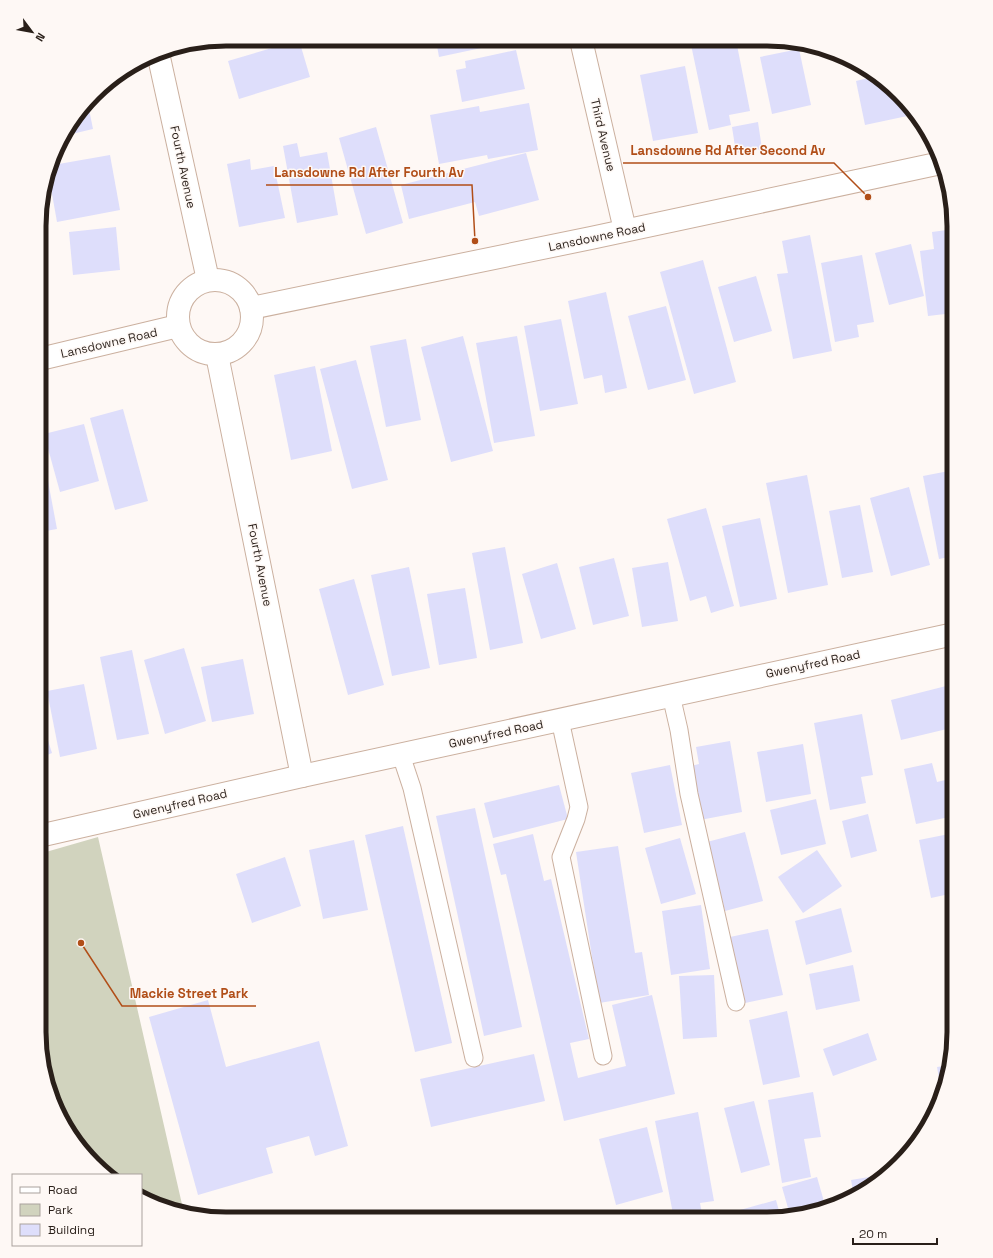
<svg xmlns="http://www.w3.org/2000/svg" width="993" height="1258" viewBox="0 0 993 1258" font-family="'Space Grotesk',sans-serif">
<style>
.green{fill:#d1d3be}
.building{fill:#dedefb}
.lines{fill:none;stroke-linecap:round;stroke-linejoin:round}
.lane-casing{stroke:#cbb09f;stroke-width:19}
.street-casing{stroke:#cbb09f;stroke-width:24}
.lane{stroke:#fff;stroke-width:17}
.street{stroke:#fff;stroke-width:22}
.labels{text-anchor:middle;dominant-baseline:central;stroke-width:3;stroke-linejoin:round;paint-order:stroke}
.street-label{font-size:12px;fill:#291f19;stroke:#fef8f5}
.rim{fill:none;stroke:#291f19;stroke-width:5}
.leader{fill:none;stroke:#b14e18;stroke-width:1.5}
.callout-dot{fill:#b14e18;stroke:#fef8f5;stroke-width:1.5}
.callout-label{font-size:13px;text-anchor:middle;font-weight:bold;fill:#b14e18;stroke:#fef8f5;stroke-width:3;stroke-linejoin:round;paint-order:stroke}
</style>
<rect width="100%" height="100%" fill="#fef8f5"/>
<path class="green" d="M 98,837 L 184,1213 L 166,1209 L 141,1197 L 141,1175 L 111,1175 L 64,1125 L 45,1080 L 39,1032 L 39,854 Z"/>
<g class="building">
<path d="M 299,40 L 310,77 L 239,99 L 228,61 Z"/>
<path d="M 436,40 L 499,40 L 500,44 L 439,57 Z"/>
<path d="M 690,40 L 736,40 L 750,111 L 729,115 L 731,125 L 709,130 Z"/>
<path d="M 799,49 L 811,105 L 772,114 L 760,57 Z"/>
<path d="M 516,50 L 525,89 L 462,102 L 456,70 L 466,68 L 465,61 Z"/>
<path d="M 685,66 L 698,133 L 653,141 L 640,75 Z"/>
<path d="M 876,76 L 908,110 L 912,115 L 865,125 L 856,81 Z"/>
<path d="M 529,103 L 538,150 L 488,159 L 487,155 L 439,164 L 430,115 L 479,106 L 480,112 Z"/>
<path d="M 88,104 L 93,129 L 63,136 L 64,133 Z"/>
<path d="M 758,122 L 762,149 L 736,153 L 732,127 Z"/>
<path d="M 376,127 L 403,223 L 366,234 L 339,138 Z"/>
<path d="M 297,143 L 300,157 L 327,152 L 338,215 L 297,223 L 283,146 Z"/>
<path d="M 526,153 L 539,200 L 479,216 L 475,202 L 409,219 L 401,185 Z"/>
<path d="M 110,155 L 120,210 L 57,222 L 49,177 L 53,165 Z"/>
<path d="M 250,159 L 251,170 L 274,166 L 285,218 L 239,227 L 227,164 Z"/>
<path d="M 116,227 L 120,270 L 73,275 L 69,232 Z"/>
<path d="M 954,229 L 954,313 L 928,316 L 920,251 L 934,249 L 932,232 Z"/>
<path d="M 810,235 L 832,351 L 793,359 L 777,274 L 788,273 L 782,241 Z"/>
<path d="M 911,244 L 924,296 L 889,305 L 875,253 Z"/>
<path d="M 862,255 L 874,322 L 857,325 L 859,337 L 835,342 L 821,263 Z"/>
<path d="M 703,260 L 736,382 L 694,394 L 660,272 Z"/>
<path d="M 756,276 L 772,331 L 734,342 L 718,287 Z"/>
<path d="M 606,292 L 627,388 L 605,393 L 602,375 L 584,379 L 568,301 Z"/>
<path d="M 666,306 L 686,380 L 648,390 L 628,316 Z"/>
<path d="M 561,319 L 578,404 L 540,411 L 524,326 Z"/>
<path d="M 463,336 L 493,451 L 451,462 L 421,347 Z"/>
<path d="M 517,336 L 535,436 L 494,443 L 476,343 Z"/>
<path d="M 406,339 L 421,420 L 386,427 L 370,346 Z"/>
<path d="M 356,360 L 388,480 L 352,489 L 320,369 Z"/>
<path d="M 315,366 L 332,451 L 291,460 L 274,375 Z"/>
<path d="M 123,409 L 148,501 L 115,510 L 90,418 Z"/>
<path d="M 84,424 L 99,481 L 60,492 L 44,434 Z"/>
<path d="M 40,438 L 57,529 L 40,532 Z"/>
<path d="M 954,470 L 954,556 L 939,559 L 923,476 Z"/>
<path d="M 807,475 L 828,585 L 788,593 L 766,483 Z"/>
<path d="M 909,487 L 930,565 L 891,576 L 870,498 Z"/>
<path d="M 860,505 L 873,572 L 842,578 L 829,511 Z"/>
<path d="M 706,508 L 734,606 L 711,613 L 706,596 L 690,601 L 667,519 Z"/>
<path d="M 760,518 L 777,599 L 740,607 L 722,526 Z"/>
<path d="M 505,547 L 523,643 L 490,650 L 472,553 Z"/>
<path d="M 614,558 L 629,616 L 593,625 L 579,567 Z"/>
<path d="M 668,562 L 678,621 L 642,627 L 632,568 Z"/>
<path d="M 557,563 L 576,629 L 541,639 L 522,574 Z"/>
<path d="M 409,567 L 430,668 L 392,676 L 371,575 Z"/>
<path d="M 354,579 L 384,685 L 348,695 L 319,589 Z"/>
<path d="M 465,588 L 477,658 L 439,665 L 427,594 Z"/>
<path d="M 184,648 L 206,721 L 165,734 L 144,660 Z"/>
<path d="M 132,650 L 149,734 L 117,740 L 100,657 Z"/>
<path d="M 243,659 L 254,714 L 212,722 L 201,667 Z"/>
<path d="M 84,684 L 97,749 L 60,757 L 47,691 Z"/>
<path d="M 954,684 L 954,742 L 950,743 L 947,729 L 901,740 L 891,700 Z"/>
<path d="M 862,714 L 873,775 L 861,777 L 866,803 L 830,810 L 814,723 Z"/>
<path d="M 40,716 L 52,753 L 40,758 Z"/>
<path d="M 730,741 L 742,812 L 700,820 L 691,766 L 699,764 L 696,747 Z"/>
<path d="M 803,744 L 811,794 L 766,802 L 757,752 Z"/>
<path d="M 932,763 L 937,782 L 954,778 L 954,816 L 916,824 L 904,769 Z"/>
<path d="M 670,765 L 682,825 L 644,833 L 631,773 Z"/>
<path d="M 559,785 L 568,819 L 493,838 L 484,803 Z"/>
<path d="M 816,799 L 826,844 L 781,855 L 770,810 Z"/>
<path d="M 475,808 L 522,1027 L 484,1036 L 436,816 Z"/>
<path d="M 868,814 L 877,851 L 851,858 L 842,821 Z"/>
<path d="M 403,826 L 452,1043 L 415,1052 L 365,835 Z"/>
<path d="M 745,832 L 763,901 L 725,911 L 707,842 Z"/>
<path d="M 954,833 L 954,893 L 931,898 L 919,840 Z"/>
<path d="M 533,834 L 544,881 L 551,879 L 589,1039 L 570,1043 L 578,1078 L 626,1066 L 612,1005 L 652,995 L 675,1094 L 564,1121 L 506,874 L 501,875 L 493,844 Z"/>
<path d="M 680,838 L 696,894 L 661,904 L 645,848 Z"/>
<path d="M 354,840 L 368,910 L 323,919 L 309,850 Z"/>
<path d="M 618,846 L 635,953 L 642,952 L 649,995 L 599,1003 L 576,852 Z"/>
<path d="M 817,850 L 842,886 L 803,913 L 778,877 Z"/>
<path d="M 285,857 L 301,906 L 252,923 L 236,874 Z"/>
<path d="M 701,905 L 710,969 L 671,975 L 662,911 Z"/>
<path d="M 841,908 L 852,952 L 806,965 L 795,921 Z"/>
<path d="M 768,929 L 783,995 L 745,1003 L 730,937 Z"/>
<path d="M 853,965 L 860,1001 L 816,1010 L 809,974 Z"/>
<path d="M 714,975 L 717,1037 L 683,1039 L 679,976 Z"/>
<path d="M 208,1000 L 226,1067 L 319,1041 L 348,1146 L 315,1156 L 309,1136 L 266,1148 L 273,1173 L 198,1195 L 149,1017 Z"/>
<path d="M 787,1011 L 800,1077 L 763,1085 L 749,1020 Z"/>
<path d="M 868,1033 L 877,1060 L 833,1076 L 823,1049 Z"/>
<path d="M 534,1054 L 545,1101 L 431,1127 L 420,1079 Z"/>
<path d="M 950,1065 L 944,1092 L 942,1096 L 937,1067 Z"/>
<path d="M 813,1092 L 821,1137 L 804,1139 L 811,1177 L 782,1183 L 768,1100 Z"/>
<path d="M 754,1101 L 770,1165 L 741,1173 L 724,1108 Z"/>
<path d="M 698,1112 L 714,1201 L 700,1203 L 703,1219 L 674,1219 L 655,1121 Z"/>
<path d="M 647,1127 L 663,1192 L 616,1205 L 599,1139 Z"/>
<path d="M 881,1175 L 860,1194 L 854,1196 L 851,1180 Z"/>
<path d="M 817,1177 L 825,1205 L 790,1215 L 782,1187 Z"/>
<path d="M 776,1200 L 781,1218 L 742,1219 L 740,1210 Z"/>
</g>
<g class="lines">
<defs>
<g id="lane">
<path d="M 671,695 L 679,730 L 689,794 L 736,1002"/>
<path d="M 560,720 L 579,807 L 576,819 L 561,857 L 603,1056"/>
<path d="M 401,755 L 412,788 L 474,1058"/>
</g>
<g id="street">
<path d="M 581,40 L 625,230"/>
<path d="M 158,53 L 208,280"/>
<circle cx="215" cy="317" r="37"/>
<path d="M 251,308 L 591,238 L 941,163"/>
<path d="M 217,355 L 302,776"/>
<path d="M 40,359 L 178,326"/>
<path d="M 39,836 L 302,776 L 954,634"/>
</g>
</defs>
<use href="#lane" class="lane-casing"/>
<use href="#street" class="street-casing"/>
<use href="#lane" class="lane"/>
<use href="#street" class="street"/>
</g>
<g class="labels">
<g class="street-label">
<text transform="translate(603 135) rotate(77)">Third Avenue</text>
<text transform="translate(183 167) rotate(78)">Fourth Avenue</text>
<text transform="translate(597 237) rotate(-12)">Lansdowne Road</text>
<text transform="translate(109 343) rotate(-13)">Lansdowne Road</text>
<text transform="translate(260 565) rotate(79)">Fourth Avenue</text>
<text transform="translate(813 664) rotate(-12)">Gwenyfred Road</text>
<text transform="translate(496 734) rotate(-12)">Gwenyfred Road</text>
<text transform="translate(180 804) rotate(-13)">Gwenyfred Road</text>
</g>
</g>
<path d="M0 0H993V1258H0ZM226 46H767A180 180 0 0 1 947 226V1032A180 180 0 0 1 767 1212H226A180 180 0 0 1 46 1032V226A180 180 0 0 1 226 46Z" fill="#fef8f5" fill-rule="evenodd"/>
<path class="rim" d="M226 46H767A180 180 0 0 1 947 226V1032A180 180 0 0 1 767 1212H226A180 180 0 0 1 46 1032V226A180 180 0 0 1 226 46Z"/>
<path class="leader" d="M868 197L834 163H623M475 241L472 185H266M81 943L122 1006H256"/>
<g class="callout-dot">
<circle cx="868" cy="197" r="4"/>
<circle cx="475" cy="241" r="4"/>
<circle cx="81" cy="943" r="4"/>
</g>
<g class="callout-label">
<text x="728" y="155">Lansdowne Rd After Second Av</text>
<text x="369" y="177">Lansdowne Rd After Fourth Av</text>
<text x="189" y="998">Mackie Street Park</text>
</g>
<rect x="12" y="1174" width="130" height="72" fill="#fef8f5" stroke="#a9a19d"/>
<rect x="20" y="1187" width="20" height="6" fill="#ffffff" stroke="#a9a19d"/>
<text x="48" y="1194" font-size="12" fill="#291f19">Road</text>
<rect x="20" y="1204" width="20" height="12" fill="#d1d3be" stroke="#a9a19d"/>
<text x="48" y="1214" font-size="12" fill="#291f19">Park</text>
<rect x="20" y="1224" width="20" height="12" fill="#dedefb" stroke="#a9a19d"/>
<text x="48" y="1234" font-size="12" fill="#291f19">Building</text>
<g transform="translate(32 32) rotate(122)" stroke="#fef8f5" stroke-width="3" paint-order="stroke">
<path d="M0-3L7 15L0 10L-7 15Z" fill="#291f19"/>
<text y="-6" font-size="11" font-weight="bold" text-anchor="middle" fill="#291f19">N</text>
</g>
<path d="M853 1238v6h84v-6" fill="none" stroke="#291f19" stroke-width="2"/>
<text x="859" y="1238" font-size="12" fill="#291f19" stroke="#fef8f5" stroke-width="3" paint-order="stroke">20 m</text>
</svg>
